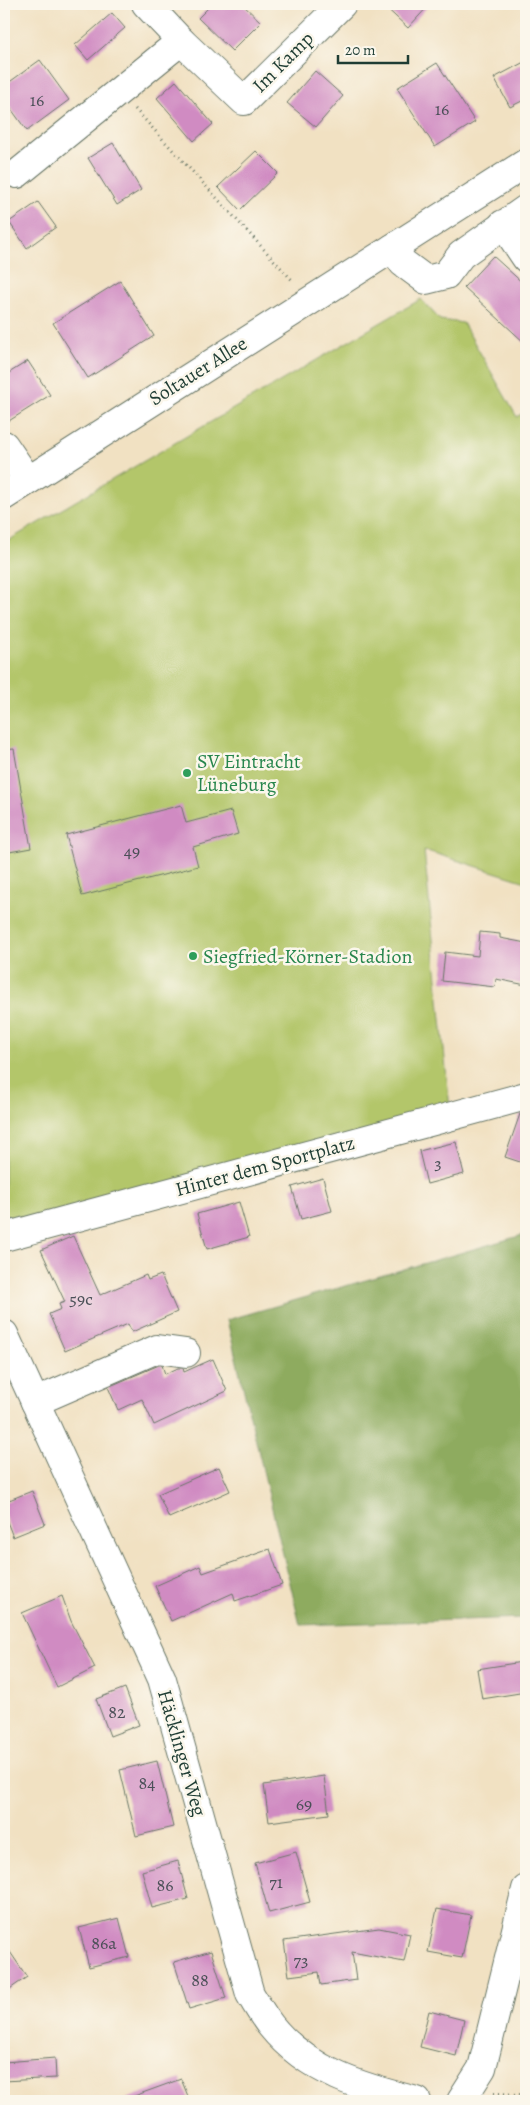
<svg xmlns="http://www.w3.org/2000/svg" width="530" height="2105" viewBox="0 0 530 2105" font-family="Alegreya,serif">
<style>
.green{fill:#b3c66a;stroke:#69824f}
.forest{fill:#8eab5e;stroke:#567449}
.building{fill:#d08bc2}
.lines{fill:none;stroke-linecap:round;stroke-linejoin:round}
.minor-casing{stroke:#687666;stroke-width:30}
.path{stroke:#687666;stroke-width:3;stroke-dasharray:1 4;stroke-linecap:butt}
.minor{stroke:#fff;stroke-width:28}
.leisure-dot{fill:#2e9e5b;stroke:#fbf7ec;stroke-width:2}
.labels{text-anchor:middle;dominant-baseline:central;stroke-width:5;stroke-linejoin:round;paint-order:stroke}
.number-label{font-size:18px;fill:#4b5058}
.street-label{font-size:20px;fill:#1f3d34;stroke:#fbf7ec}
.leisure-label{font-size:20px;fill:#27864d;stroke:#fbf7ec;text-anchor:start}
</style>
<rect width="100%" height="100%" fill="#fbf7ec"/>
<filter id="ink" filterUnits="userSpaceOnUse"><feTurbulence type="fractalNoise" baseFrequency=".02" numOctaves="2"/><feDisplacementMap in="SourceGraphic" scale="10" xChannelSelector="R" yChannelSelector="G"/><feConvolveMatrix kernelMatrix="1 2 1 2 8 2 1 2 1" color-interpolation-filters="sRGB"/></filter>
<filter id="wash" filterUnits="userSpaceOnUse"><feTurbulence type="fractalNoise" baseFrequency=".0096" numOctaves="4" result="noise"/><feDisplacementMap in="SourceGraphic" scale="20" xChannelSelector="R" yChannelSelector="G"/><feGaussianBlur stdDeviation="1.12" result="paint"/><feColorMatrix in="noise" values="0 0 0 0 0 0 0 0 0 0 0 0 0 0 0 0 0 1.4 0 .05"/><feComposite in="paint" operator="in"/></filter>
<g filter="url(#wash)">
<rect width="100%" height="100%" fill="#f1e1c2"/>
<path class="green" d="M 421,299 L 440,320 L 463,323 L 517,417 L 526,411 L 526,882 L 424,850 L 450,1109 L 4,1230 L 4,543 Z"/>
<path class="forest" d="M 526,1234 L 526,1618 L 300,1625 L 227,1320 Z"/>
<g id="blocks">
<g class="building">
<path d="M 212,4 L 242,4 L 261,22 L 232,51 L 198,18 Z"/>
<path d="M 382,4 L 430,4 L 408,28 Z"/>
<path d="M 112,13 L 125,28 L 88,60 L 75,45 Z"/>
<path d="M 40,60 L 69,100 L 27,131 L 4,99 L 4,86 Z"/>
<path d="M 526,61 L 526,99 L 510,107 L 494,78 Z"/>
<path d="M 437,63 L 475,122 L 435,147 L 397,88 Z"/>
<path d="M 315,71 L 343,96 L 316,127 L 287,103 Z"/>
<path d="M 176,81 L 213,124 L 194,141 L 157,98 Z"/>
<path d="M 113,143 L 141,190 L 117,205 L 88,158 Z"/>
<path d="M 256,151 L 278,173 L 240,210 L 218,187 Z"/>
<path d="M 38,202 L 56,227 L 27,248 L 9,222 Z"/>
<path d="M 493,256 L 526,286 L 526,344 L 464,287 Z"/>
<path d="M 120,281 L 154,336 L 88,378 L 53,323 Z"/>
<path d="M 28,361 L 50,395 L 4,424 L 4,376 Z"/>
<path d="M 14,749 L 31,848 L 4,853 L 4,750 Z"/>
<path d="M 181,805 L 186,823 L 231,811 L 238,834 L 193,847 L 198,866 L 82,896 L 66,835 Z"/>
<path d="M 480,932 L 500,934 L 500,938 L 526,943 L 526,985 L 496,979 L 495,987 L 442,981 L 445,952 L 478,956 Z"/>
<path d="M 526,1112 L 526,1164 L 505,1157 L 520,1114 Z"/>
<path d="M 456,1142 L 464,1174 L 427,1184 L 419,1151 Z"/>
<path d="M 323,1178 L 332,1211 L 301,1219 L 292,1187 Z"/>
<path d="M 239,1202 L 249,1237 L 207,1249 L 197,1214 Z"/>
<path d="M 73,1236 L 100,1295 L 146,1275 L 148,1280 L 161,1275 L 177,1312 L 132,1332 L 128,1324 L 65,1351 L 49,1314 L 61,1309 L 59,1304 L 65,1302 L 41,1250 Z"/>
<path d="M 213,1359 L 227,1391 L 154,1425 L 142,1399 L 118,1410 L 108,1387 L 159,1365 L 162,1365 L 165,1374 L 178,1368 L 183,1368 L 184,1372 Z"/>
<path d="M 219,1467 L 230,1491 L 169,1518 L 158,1494 Z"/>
<path d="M 32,1491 L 45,1524 L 13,1537 L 4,1514 L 4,1502 Z"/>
<path d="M 270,1549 L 282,1585 L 235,1601 L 233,1593 L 171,1621 L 155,1586 L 200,1566 L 203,1573 Z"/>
<path d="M 62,1596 L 71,1621 L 95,1668 L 57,1687 L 22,1613 Z"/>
<path d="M 522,1662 L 526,1692 L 482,1699 L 477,1669 Z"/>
<path d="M 125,1688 L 139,1725 L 110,1736 L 96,1699 Z"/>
<path d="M 157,1761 L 173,1827 L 136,1836 L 120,1770 Z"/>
<path d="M 324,1776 L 329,1814 L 269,1822 L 264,1785 Z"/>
<path d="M 296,1852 L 310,1902 L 269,1913 L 255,1863 Z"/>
<path d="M 178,1861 L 188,1899 L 152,1908 L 142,1871 Z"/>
<path d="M 437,1909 L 471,1915 L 462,1958 L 428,1952 Z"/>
<path d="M 119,1918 L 129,1957 L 89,1967 L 79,1928 Z"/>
<path d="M 379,1928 L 410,1934 L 404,1962 L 352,1952 L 356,1980 L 321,1985 L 319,1972 L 289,1976 L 284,1941 Z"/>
<path d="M 4,1943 L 27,1977 L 4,1993 Z"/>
<path d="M 211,1951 L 226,1998 L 189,2009 L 174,1962 Z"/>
<path d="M 429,2011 L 464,2020 L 456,2056 L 420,2047 Z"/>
<path d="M 55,2058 L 56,2078 L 4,2081 L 4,2062 Z"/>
<path d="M 181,2079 L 190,2101 L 127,2101 L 126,2099 Z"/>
</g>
</g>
</g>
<g filter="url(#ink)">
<use href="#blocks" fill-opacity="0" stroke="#687666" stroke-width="1"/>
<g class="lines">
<defs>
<g id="minor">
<path d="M 146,4 L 181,41 L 244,101 L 342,4"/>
<path d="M 17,174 L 181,41"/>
<path d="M 503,224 L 526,258"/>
<path d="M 393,248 L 403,263 L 426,280 L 446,275 L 461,255 L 526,209"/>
<path d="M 4,445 L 28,480"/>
<path d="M 4,496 L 526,163"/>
<path d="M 4,1237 L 526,1096"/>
<path d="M 4,1334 L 162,1679 L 250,1994 C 257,2005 263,2016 271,2026 C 308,2072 363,2088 417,2101"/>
<path d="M 35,1402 L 157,1349 L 186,1353"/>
<path d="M 461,2101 L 482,2068 L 526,1889"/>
</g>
</defs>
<use href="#minor" class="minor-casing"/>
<g class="path">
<path d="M 135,109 L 293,281"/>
<path d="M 494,2093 L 526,2095"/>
</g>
<use href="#minor" class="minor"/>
</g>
</g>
<g class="leisure-dot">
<circle cx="187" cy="773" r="5"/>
<circle cx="193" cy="956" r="5"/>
</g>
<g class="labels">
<g class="number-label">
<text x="37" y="100">16</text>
<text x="442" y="109">16</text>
<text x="132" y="851">49</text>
<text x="438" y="1163">3</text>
<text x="81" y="1299">59c</text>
<text x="117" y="1712">82</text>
<text x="147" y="1783">84</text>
<text x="304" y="1804">69</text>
<text x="276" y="1882">71</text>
<text x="165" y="1885">86</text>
<text x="104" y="1943">86a</text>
<text x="301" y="1960">73</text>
<text x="200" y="1980">88</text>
</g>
<g class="street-label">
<text transform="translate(283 62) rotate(-45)">Im Kamp</text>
<text transform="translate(198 371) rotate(-32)">Soltauer Allee</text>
<text transform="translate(265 1166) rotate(-15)">Hinter dem Sportplatz</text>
<text transform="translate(182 1753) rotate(74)">Häcklinger Weg</text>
</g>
<g class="leisure-label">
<text x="197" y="761">SV Eintracht<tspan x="197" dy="23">Lüneburg</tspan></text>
<text x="203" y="956">Siegfried-Körner-Stadion</text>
</g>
</g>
<rect width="530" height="2105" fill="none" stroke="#fbf7ec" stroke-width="20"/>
<path d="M338 55v8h70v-8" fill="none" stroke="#1f3d34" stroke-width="2.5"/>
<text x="345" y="55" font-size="15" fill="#1f3d34" stroke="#fbf7ec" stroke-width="4" paint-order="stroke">20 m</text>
</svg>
